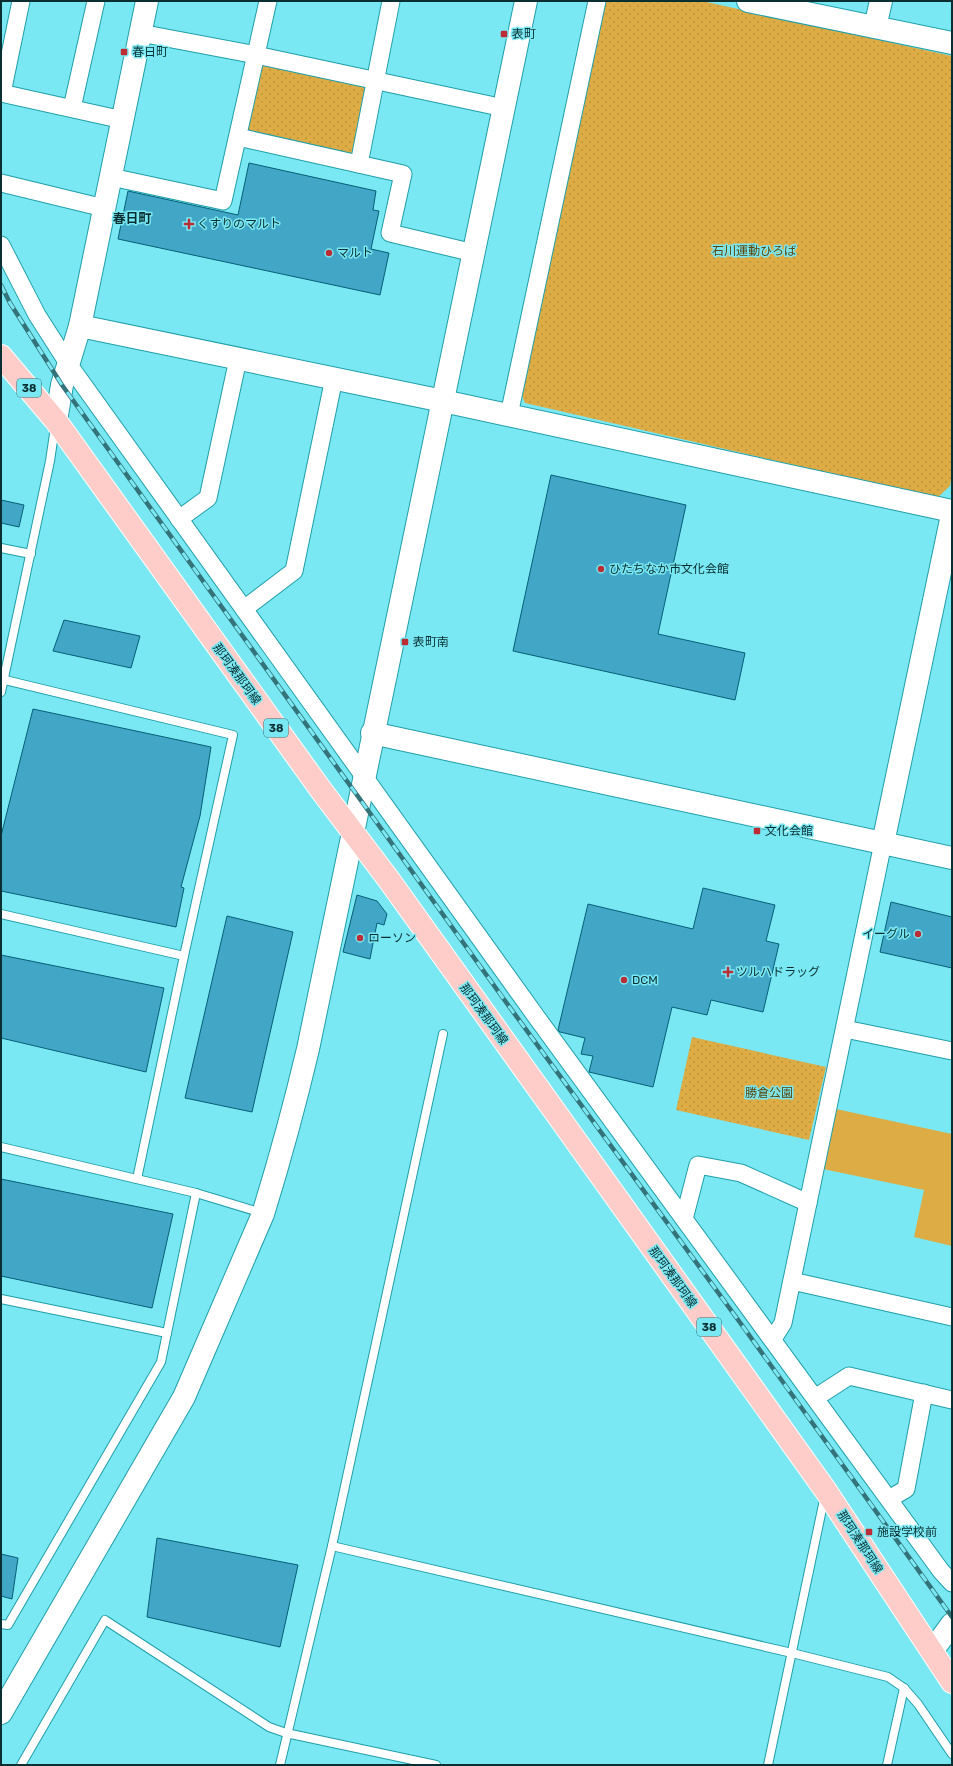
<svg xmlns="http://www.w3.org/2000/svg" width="953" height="1766" viewBox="0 0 953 1766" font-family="Rubik,'Noto Sans JP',sans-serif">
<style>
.park{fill:url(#park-dots)}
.pitch{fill:#ddac45}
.building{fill:#42a6c6;stroke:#065f77}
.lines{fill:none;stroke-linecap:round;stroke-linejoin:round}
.lane-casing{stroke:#209fa9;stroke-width:10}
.street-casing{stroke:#209fa9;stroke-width:19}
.secondary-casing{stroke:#209fa9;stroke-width:24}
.primary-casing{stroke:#fff;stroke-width:24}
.lane{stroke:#fff;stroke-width:8}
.street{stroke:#fff;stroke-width:17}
.secondary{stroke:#fff;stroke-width:22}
.primary{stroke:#feccc9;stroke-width:22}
.rail-casing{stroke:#337379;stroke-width:4.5}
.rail{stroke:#79e8f2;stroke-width:3;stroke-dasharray:9;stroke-linecap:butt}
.poi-dot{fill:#bc2c34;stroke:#79e8f2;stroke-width:1.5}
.labels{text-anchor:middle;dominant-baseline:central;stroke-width:3;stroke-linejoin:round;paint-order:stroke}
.shield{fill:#79e8f2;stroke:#2b666c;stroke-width:1}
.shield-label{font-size:11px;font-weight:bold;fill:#0a2f32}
.poi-label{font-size:12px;fill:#0a2f32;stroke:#79e8f2;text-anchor:start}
.park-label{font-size:12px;fill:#5d4406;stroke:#79e8f2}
.street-label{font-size:12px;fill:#0a2f32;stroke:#79e8f2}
.neighbourhood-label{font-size:13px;font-weight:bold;fill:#0a2f32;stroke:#79e8f2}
</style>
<defs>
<pattern id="park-dots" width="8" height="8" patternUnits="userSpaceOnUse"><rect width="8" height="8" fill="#ddac45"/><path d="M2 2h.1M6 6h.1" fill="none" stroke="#bc943d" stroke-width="1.8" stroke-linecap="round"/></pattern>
</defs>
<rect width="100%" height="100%" fill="#79e8f2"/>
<g class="park">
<path d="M 605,1 L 702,1 L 952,56 L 952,474 L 950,486 L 937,498 L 525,403 L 521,394 Z"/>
<path d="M 256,55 L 376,80 L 359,164 L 238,137 Z"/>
<path d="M 692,1037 L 826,1067 L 809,1140 L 676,1110 Z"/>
</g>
<path class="pitch" d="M 836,1109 L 952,1134 L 952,1246 L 914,1237 L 924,1190 L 823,1169 Z"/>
<g class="building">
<path d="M 249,163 L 376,191 L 373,210 L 379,211 L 371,249 L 389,253 L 380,295 L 118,239 L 128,191 L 238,215 Z"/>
<path d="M 551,475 L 686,505 L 658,634 L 745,653 L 735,700 L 513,651 Z"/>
<path d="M 1,500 L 24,505 L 19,527 L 1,523 Z"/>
<path d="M 64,620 L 140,636 L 131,668 L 53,651 Z"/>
<path d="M 33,709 L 211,747 L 200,816 L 181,887 L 184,888 L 176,927 L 1,891 L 1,836 Z"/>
<path d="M 703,888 L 775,905 L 766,941 L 779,944 L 763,1012 L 711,1000 L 707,1015 L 672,1007 L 653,1087 L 589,1072 L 593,1056 L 581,1054 L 585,1038 L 560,1032 L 558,1030 L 588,904 L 693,929 Z"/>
<path d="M 357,895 L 377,901 L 387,914 L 384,925 L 377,923 L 370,959 L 343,952 Z"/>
<path d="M 891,902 L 952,917 L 952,968 L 880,952 Z"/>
<path d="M 227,916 L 293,932 L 252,1112 L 185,1098 Z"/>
<path d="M 1,955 L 164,988 L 146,1072 L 1,1038 Z"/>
<path d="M 1,1179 L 173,1214 L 152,1308 L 1,1276 Z"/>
<path d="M 157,1538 L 298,1565 L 280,1647 L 147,1617 Z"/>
<path d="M 1,1554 L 18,1558 L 12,1599 L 1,1596 Z"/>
</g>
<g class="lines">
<defs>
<g id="lane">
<path d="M 1,548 L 31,554"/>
<path d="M 1,679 L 233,735 L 184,956"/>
<path d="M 1,692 L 50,461 L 55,427"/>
<path d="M 1,914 L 184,956 L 137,1179"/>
<path d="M 1,1147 L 196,1193 L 262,1213"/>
<path d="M 1,1299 L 167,1333"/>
<path d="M 332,1546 L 792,1653 L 888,1677 L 904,1688 L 918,1704 L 952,1754"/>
<path d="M 1,1624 L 8,1625 L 161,1362 L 196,1193"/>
<path d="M 21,1765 L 105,1620 L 269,1727 L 286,1733 L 436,1765"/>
<path d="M 280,1765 L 332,1546 L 443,1034"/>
<path d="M 768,1765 L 825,1495"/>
<path d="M 887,1765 L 904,1688"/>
</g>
<g id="street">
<path d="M 140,33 L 256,55 L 504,108"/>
<path d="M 1,93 L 123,120"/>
<path d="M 2,93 L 21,1"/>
<path d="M 72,108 L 96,1"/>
<path d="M 238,137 L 403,174 L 390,233 L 474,253"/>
<path d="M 359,164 L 391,1"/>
<path d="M 111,177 L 223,201 L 268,1"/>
<path d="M 1,183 L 104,208"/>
<path d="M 1,245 L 37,315 L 69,365 L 535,1015 L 941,1571 L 952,1583"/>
<path d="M 509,415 L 597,1"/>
<path d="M 179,519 L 208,498 L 238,359"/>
<path d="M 244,609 L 294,571 L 334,378"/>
<path d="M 845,1029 L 952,1051"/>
<path d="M 684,1219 L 698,1165 L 741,1173 L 808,1203"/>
<path d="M 792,1281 L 952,1317"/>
<path d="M 773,1339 L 783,1323 L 883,843"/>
<path d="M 815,1398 L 849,1376 L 952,1400"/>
<path d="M 889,1499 L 906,1489 L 924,1393"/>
</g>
<g id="secondary">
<path d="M 748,1 L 952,43"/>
<path d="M 875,27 L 881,1"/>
<path d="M 80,326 L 443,401 L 952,511"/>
<path d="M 56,421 L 62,385 L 80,326 L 147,1"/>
<path d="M 372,733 L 952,858"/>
<path d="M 883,843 L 952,515"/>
<path d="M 932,1651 L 952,1624"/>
<path d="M 1,1713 L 184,1397 L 263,1214 C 280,1159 295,1104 308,1049 L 526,1"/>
</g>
<path id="primary" d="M 1,356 L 56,421 L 321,790 L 389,880 L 556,1113 L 826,1491 L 952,1682"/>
</defs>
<use href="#lane" class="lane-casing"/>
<use href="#street" class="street-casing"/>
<use href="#secondary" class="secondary-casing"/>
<use href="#primary" class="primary-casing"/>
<use href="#lane" class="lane"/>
<use href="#street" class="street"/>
<use href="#secondary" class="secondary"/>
<use href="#primary" class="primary"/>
<defs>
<path id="rail" d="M 1,285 L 10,303 L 62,385 L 503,998 L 744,1328 L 952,1617"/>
</defs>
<use href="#rail" class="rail-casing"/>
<use href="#rail" class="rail"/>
</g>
<g class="poi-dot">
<rect x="500" y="30" width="8" height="8" rx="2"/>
<rect x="120" y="48" width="8" height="8" rx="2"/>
<path d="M187 218h4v4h4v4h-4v4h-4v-4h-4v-4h4z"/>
<circle cx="329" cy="253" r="4"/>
<circle cx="601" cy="569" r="4"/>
<rect x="401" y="638" width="8" height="8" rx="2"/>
<rect x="753" y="827" width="8" height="8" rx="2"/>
<circle cx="918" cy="934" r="4"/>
<circle cx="360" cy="938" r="4"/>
<path d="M726 966h4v4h4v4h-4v4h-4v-4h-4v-4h4z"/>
<circle cx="624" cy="980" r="4"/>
<rect x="865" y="1528" width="8" height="8" rx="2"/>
</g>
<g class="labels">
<g class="shield">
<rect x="17" y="379" width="24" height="18" rx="3"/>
<rect x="264" y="719" width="24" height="18" rx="3"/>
<rect x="697" y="1318" width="24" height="18" rx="3"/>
</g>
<g class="shield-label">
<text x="29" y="388">38</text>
<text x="276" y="728">38</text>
<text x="709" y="1327">38</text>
</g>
<g class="poi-label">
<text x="512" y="34">表町</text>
<text x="132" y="52">春日町</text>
<text x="197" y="224">くすりのマルト</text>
<text x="337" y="253">マルト</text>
<text x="609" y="569">ひたちなか市文化会館</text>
<text x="413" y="642">表町南</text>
<text x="765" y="831">文化会館</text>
<text x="910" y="934" text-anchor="end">イーグル</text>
<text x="368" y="938">ローソン</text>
<text x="736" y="972">ツルハドラッグ</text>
<text x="632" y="980">DCM</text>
<text x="877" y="1532">施設学校前</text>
</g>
<g class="park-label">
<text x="754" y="251">石川運動ひろば</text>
<text x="769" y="1093">勝倉公園</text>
</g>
<g class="street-label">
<text transform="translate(237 674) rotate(54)">那珂湊那珂線</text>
<text transform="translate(484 1014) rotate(54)">那珂湊那珂線</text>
<text transform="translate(673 1277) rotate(54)">那珂湊那珂線</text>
<text transform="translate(860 1542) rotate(57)">那珂湊那珂線</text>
</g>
<g class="neighbourhood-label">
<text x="132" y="218">春日町</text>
</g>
</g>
<rect width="953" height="1766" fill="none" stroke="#0a2f32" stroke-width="4"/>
</svg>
